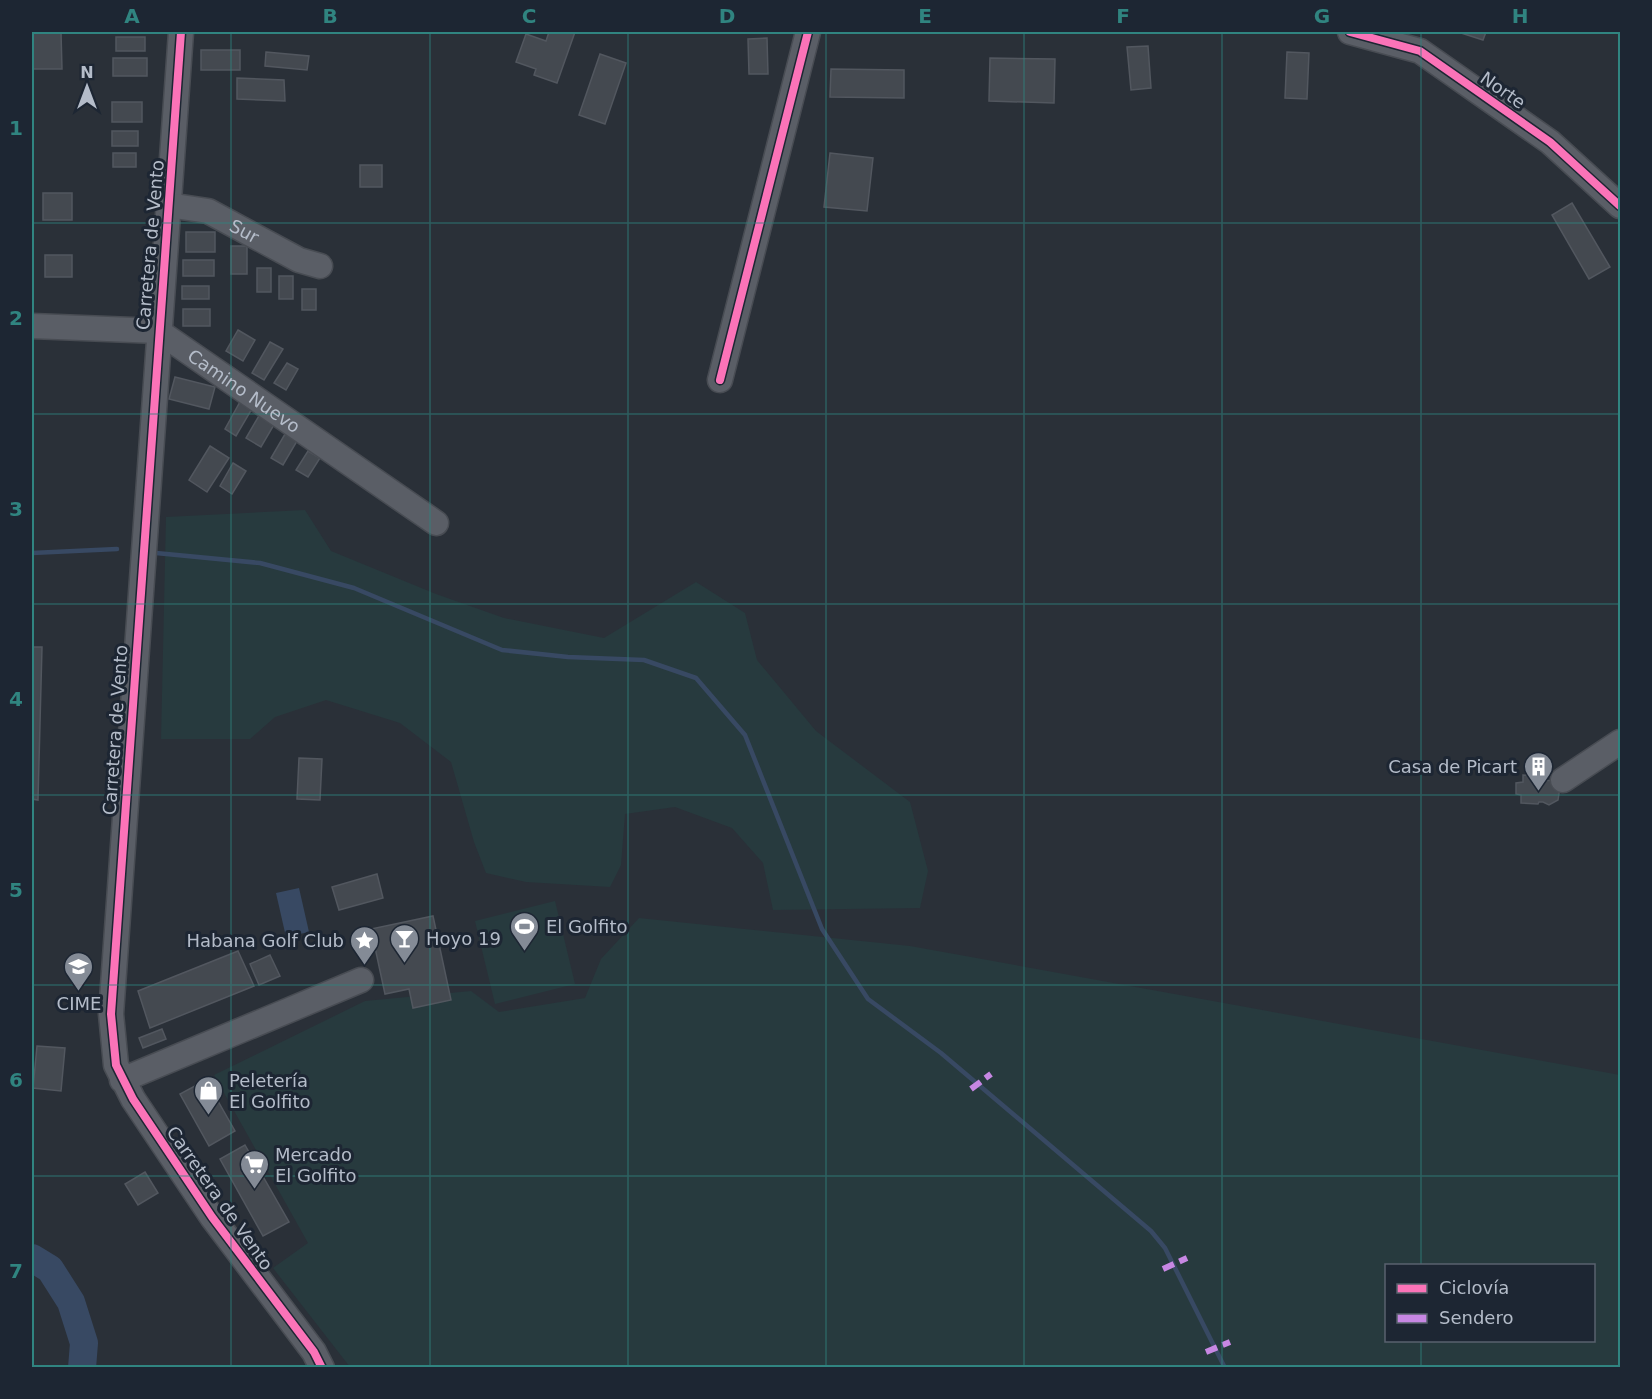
<svg xmlns="http://www.w3.org/2000/svg" width="1652" height="1399" viewBox="0 0 1652 1399" font-family="'DejaVu Sans',sans-serif">
<style>
.green{fill:#273a3e;fill-rule:evenodd}
.water{fill:#384963}
.lines{fill:none;stroke-linecap:round;stroke-linejoin:round}
.stream{stroke:#384963;stroke-width:4.5}
.river{stroke:#384963;stroke-width:28}
.building{fill:#444950;stroke:#52575f;stroke-width:1.5}
.minor-casing{stroke:#484c53;stroke-width:27}
.minor{stroke:#5a5e66;stroke-width:24}
.quiet{stroke:#c787e3;stroke-width:6;stroke-dasharray:12 6;stroke-linecap:butt}
.cycleway-casing{stroke:#1d2633;stroke-width:11}
.cycleway{stroke:#fb73b8;stroke-width:8}
.grid{fill:none;stroke:#308480;stroke-width:1.5;stroke-opacity:0.55}
.labels{text-anchor:middle;dominant-baseline:central;stroke-width:6;stroke-linejoin:round;paint-order:stroke}
.street-label{font-size:18px;fill:#b4bcc9;stroke:#1d2633}
.poi-label{font-size:18px;fill:#b4bcc9;stroke:#1d2633;text-anchor:start}
.neatline{fill:none;stroke:#308480;stroke-width:2}
.grid-label{font-size:20px;text-anchor:middle;font-weight:bold;fill:#308480}
</style>
<rect width="100%" height="100%" fill="#2a3038"/>
<g class="green">
<path d="M 305,510 L 331,551 L 436,594 L 504,618 L 604,638 L 696,582 L 745,613 L 757,660 L 816,731 L 910,802 L 928,871 L 920,908 L 773,910 L 763,863 L 732,828 L 675,807 L 625,814 L 621,865 L 610,887 L 526,882 L 486,873 L 474,842 L 451,762 L 400,723 L 326,700 L 275,717 L 250,739 L 161,739 L 166,517 Z"/>
<path d="M 555,901 L 575,984 L 495,1004 L 475,921 Z"/>
<path d="M 639,918 L 910,946 L 1620,1075 L 1620,1367 L 350,1367 L 273,1268 L 308,1243 L 214,1075 L 365,1001 L 471,991 L 499,1012 L 585,998 L 601,959 ZM 1386,1266 L 1594,1266 L 1594,1340 L 1386,1340 Z"/>
</g>
<path class="water" d="M 299,888 L 309,932 L 286,937 L 276,893 Z"/>
<g class="lines">
<g class="stream">
<path d="M 32,553 L 117,549"/>
<path d="M 156,553 L 260,563 L 354,588 L 502,650 L 568,657 L 644,660 L 696,678 L 745,735 L 822,929 L 868,999 L 941,1053 L 1151,1231 L 1165,1248 L 1225,1368"/>
</g>
<path class="river" d="M 32,1258 L 50,1269 L 71,1302 L 84,1343 L 82,1368"/>
</g>
<g class="building">
<path d="M 32,32 L 61,32 L 62,69 L 32,69 Z"/>
<path d="M 549,32 L 575,32 L 557,83 L 534,75 L 536,69 L 516,62 L 526,34 L 546,41 Z"/>
<path d="M 1458,32 L 1486,32 L 1483,40 Z"/>
<rect x="116" y="37" width="29" height="14"/>
<path d="M 767,38 L 768,74 L 749,74 L 748,39 Z"/>
<path d="M 1148,46 L 1151,88 L 1131,90 L 1127,47 Z"/>
<rect x="201" y="50" width="39" height="20"/>
<path d="M 266,52 L 309,56 L 307,70 L 265,66 Z"/>
<path d="M 1287,52 L 1309,53 L 1307,99 L 1285,98 Z"/>
<path d="M 600,54 L 626,63 L 605,124 L 579,115 Z"/>
<rect x="113" y="58" width="34" height="18"/>
<path d="M 990,58 L 1055,59 L 1054,103 L 989,101 Z"/>
<path d="M 831,69 L 904,70 L 904,98 L 830,97 Z"/>
<path d="M 237,78 L 284,80 L 285,101 L 237,99 Z"/>
<rect x="112" y="102" width="30" height="20"/>
<rect x="112" y="131" width="26" height="15"/>
<rect x="113" y="153" width="23" height="14"/>
<path d="M 830,153 L 873,158 L 867,211 L 824,207 Z"/>
<rect x="360" y="165" width="22" height="22"/>
<rect x="43" y="193" width="29" height="27"/>
<path d="M 1572,203 L 1610,267 L 1589,279 L 1552,215 Z"/>
<rect x="186" y="232" width="29" height="20"/>
<rect x="231" y="246" width="16" height="28"/>
<rect x="45" y="255" width="27" height="22"/>
<rect x="183" y="260" width="31" height="16"/>
<rect x="257" y="268" width="14" height="24"/>
<rect x="279" y="276" width="14" height="23"/>
<rect x="182" y="286" width="27" height="13"/>
<rect x="302" y="289" width="14" height="21"/>
<rect x="183" y="309" width="27" height="17"/>
<path d="M 238,330 L 255,340 L 243,361 L 226,351 Z"/>
<path d="M 270,342 L 283,349 L 264,380 L 252,373 Z"/>
<path d="M 287,363 L 298,369 L 286,390 L 274,383 Z"/>
<path d="M 175,377 L 215,387 L 209,409 L 169,399 Z"/>
<path d="M 241,400 L 253,407 L 236,436 L 225,429 Z"/>
<path d="M 260,414 L 275,423 L 261,447 L 246,438 Z"/>
<path d="M 285,434 L 297,441 L 283,465 L 271,458 Z"/>
<path d="M 210,446 L 229,458 L 207,492 L 189,480 Z"/>
<path d="M 308,451 L 320,458 L 308,477 L 296,470 Z"/>
<path d="M 233,463 L 246,471 L 232,494 L 220,486 Z"/>
<path d="M 32,647 L 42,647 L 38,800 L 32,799 Z"/>
<path d="M 299,758 L 322,759 L 320,800 L 297,799 Z"/>
<path d="M 1523,775 L 1541,776 L 1542,780 L 1555,781 L 1560,787 L 1558,800 L 1549,805 L 1543,802 L 1539,802 L 1538,804 L 1521,803 L 1521,795 L 1516,794 L 1516,783 L 1523,782 Z"/>
<path d="M 377,874 L 383,898 L 339,910 L 332,887 Z"/>
<path d="M 433,916 L 451,1000 L 413,1008 L 409,989 L 385,994 L 371,929 Z"/>
<path d="M 238,951 L 254,986 L 150,1028 L 138,991 Z"/>
<path d="M 270,955 L 280,976 L 259,985 L 250,964 Z"/>
<path d="M 162,1029 L 166,1039 L 143,1048 L 139,1038 Z"/>
<path d="M 37,1046 L 65,1048 L 61,1091 L 33,1088 Z"/>
<path d="M 206,1080 L 235,1131 L 209,1146 L 180,1094 Z"/>
<path d="M 245,1145 L 289,1222 L 263,1236 L 220,1159 Z"/>
<path d="M 145,1172 L 158,1193 L 138,1205 L 125,1184 Z"/>
</g>
<g class="lines">
<defs>
<g id="minor">
<path d="M 181,32 L 111,1014 L 116,1065 L 133,1099 L 212,1217 L 314,1352 L 322,1368"/>
<path d="M 1350,32 L 1420,51 L 1550,142 L 1620,206"/>
<path id="s1" d="M 168,205 L 208,211 L 299,260 L 320,266"/>
<path id="s2" d="M 32,326 L 158,331 L 436,523"/>
<path d="M 720,380 L 808,32"/>
<path d="M 1563,780 L 1620,742"/>
<path d="M 122,1080 L 361,980"/>
</g>
</defs>
<use href="#minor" class="minor-casing"/>
<use href="#minor" class="minor"/>
<g class="quiet">
<path d="M 971,1089 L 991,1074"/>
<path d="M 1163,1269 L 1187,1258"/>
<path d="M 1206,1352 L 1230,1342"/>
</g>
<defs>
<g id="cycleway">
<path d="M 181,32 L 111,1014 L 116,1065 L 133,1099 L 212,1217 L 314,1352 L 322,1368"/>
<path d="M 1350,32 L 1420,51 L 1550,142 L 1620,206"/>
<path d="M 720,380 L 808,32"/>
</g>
</defs>
<use href="#cycleway" class="cycleway-casing"/>
<use href="#cycleway" class="cycleway"/>
</g>
<path class="grid" d="M 231,32 L 231,1368M 430,32 L 430,1368M 628,32 L 628,1368M 826,32 L 826,1368M 1024,32 L 1024,1368M 1222,32 L 1222,1368M 1421,32 L 1421,1266M 32,223 L 1620,223M 32,414 L 1620,414M 32,604 L 1620,604M 32,795 L 1620,795M 32,985 L 1620,985M 32,1176 L 1620,1176M 1421,1340 L 1421,1368"/>
<defs>
<symbol id="building-pin" viewBox="-11 -11 22 30"><path d="M0 17L-7.5 6A9.5 9.5 0 1 1 7.5 6Z" fill="#848b96" stroke="#1d2633"/><path d="M-4-6H4V6H1V3H-1V6H-4ZM-2.5-4.3h1.7v1.8h-1.7ZM.8-4.3h1.7v1.8H.8ZM-2.5-1h1.7V.8h-1.7ZM.8-1h1.7V.8H.8Z" fill="#fff"/></symbol>
<symbol id="stadium-pin" viewBox="-11 -11 22 30"><path d="M0 17L-7.5 6A9.5 9.5 0 1 1 7.5 6Z" fill="#848b96" stroke="#1d2633"/><path d="M0-5a6.5 5 0 1 0 0 10a6.5 5 0 1 0 0-10ZM-3.5-1.8h7v3.6h-7Z" fill="#fff"/></symbol>
<symbol id="bar-pin" viewBox="-11 -11 22 30"><path d="M0 17L-7.5 6A9.5 9.5 0 1 1 7.5 6Z" fill="#848b96" stroke="#1d2633"/><path d="M-6-5H6L.8 .8V4.5H3.5V6h-7V4.5H-.8V.8Z" fill="#fff"/></symbol>
<symbol id="sight-pin" viewBox="-11 -11 22 30"><path d="M0 17L-7.5 6A9.5 9.5 0 1 1 7.5 6Z" fill="#848b96" stroke="#1d2633"/><path d="M0-6L1.8-2.2L6-1.7L2.9 1.2L3.7 5.4L0 3.3L-3.7 5.4L-2.9 1.2L-6-1.7L-1.8-2.2Z" fill="#fff"/></symbol>
<symbol id="university-pin" viewBox="-11 -11 22 30"><path d="M0 17L-7.5 6A9.5 9.5 0 1 1 7.5 6Z" fill="#848b96" stroke="#1d2633"/><path d="M0-5L7-2L0 1L-7-2ZM-4 1L0 2.5L4 1V4Q0 6-4 4Z" fill="#fff"/></symbol>
<symbol id="shop-pin" viewBox="-11 -11 22 30"><path d="M0 17L-7.5 6A9.5 9.5 0 1 1 7.5 6Z" fill="#848b96" stroke="#1d2633"/><path d="M-5-2.5h2.3a2.7 3.5 0 0 1 5.4 0H5L5.5 6h-11ZM-1.5-2.5h3a1.5 2.3 0 0 0-3 0Z" fill="#fff"/></symbol>
<symbol id="supermarket-pin" viewBox="-11 -11 22 30"><path d="M0 17L-7.5 6A9.5 9.5 0 1 1 7.5 6Z" fill="#848b96" stroke="#1d2633"/><path d="M-6-5.5h2.5l.6 2H6L4.5 2H-2.5L-4.4-4H-6ZM-1.5 3.2a1.3 1.3 0 1 0 .1 0ZM3 3.2a1.3 1.3 0 1 0 .1 0Z" fill="#fff"/></symbol>
</defs>
<g fill-rule="evenodd">
<use href="#building-pin" x="1522" y="750" width="33" height="45"/>
<use href="#stadium-pin" x="508" y="910" width="33" height="45"/>
<use href="#bar-pin" x="388" y="922" width="33" height="45"/>
<use href="#sight-pin" x="348" y="924" width="33" height="45"/>
<use href="#university-pin" x="62" y="950" width="33" height="45"/>
<use href="#shop-pin" x="192" y="1074" width="33" height="45"/>
<use href="#supermarket-pin" x="238" y="1148" width="33" height="45"/>
</g>
<g class="labels">
<g class="street-label">
<text transform="translate(1503 90) rotate(35)">Norte</text>
<text stroke="none"><textPath href="#s1" startOffset="82">Sur</textPath></text>
<text transform="translate(150 245) rotate(-85)">Carretera de Vento</text>
<text stroke="none"><textPath href="#s2" startOffset="231">Camino Nuevo</textPath></text>
<text transform="translate(115 730) rotate(-86)">Carretera de Vento</text>
<text transform="translate(220 1198) rotate(55)">Carretera de Vento</text>
</g>
<g class="poi-label">
<text x="1517" y="766" text-anchor="end">Casa de Picart</text>
<text x="546" y="926">El Golfito</text>
<text x="426" y="938">Hoyo 19</text>
<text x="344" y="940" text-anchor="end">Habana Golf Club</text>
<text x="79" y="1003" text-anchor="middle">CIME</text>
<text x="229" y="1080">Peletería<tspan x="229" dy="21">El Golfito</tspan></text>
<text x="275" y="1154">Mercado<tspan x="275" dy="21">El Golfito</tspan></text>
</g>
</g>
<rect width="1652" height="1399" fill="none" stroke="#1d2633" stroke-width="66"/>
<rect x="1385" y="1264" width="210" height="78" fill="#1d2633" stroke="#59626f" stroke-width="1.5"/>
<rect x="1397" y="1284" width="30" height="9" fill="#fb73b8" stroke="#59626f" stroke-width="1.5"/>
<text x="1439" y="1294" font-size="18" fill="#b4bcc9">Ciclovía</text>
<rect x="1397" y="1314" width="30" height="9" fill="#c787e3" stroke="#59626f" stroke-width="1.5"/>
<text x="1439" y="1324" font-size="18" fill="#b4bcc9">Sendero</text>
<g transform="translate(87 87)" stroke="#1d2633" stroke-width="4.5" paint-order="stroke">
<path d="M0-4.5L10 22L0 15L-10 22Z" fill="#b4bcc9"/>
<text y="-9" font-size="16" font-weight="bold" text-anchor="middle" fill="#b4bcc9">N</text>
</g>
<rect x="33" y="33" width="1586" height="1333" class="neatline"/>
<g class="grid-label">
<text x="132" y="23">A</text>
<text x="330" y="23">B</text>
<text x="529" y="23">C</text>
<text x="727" y="23">D</text>
<text x="925" y="23">E</text>
<text x="1123" y="23">F</text>
<text x="1322" y="23">G</text>
<text x="1520" y="23">H</text>
<text x="16" y="135">1</text>
<text x="16" y="325">2</text>
<text x="16" y="516">3</text>
<text x="16" y="706">4</text>
<text x="16" y="897">5</text>
<text x="16" y="1087">6</text>
<text x="16" y="1278">7</text>
</g>
</svg>
